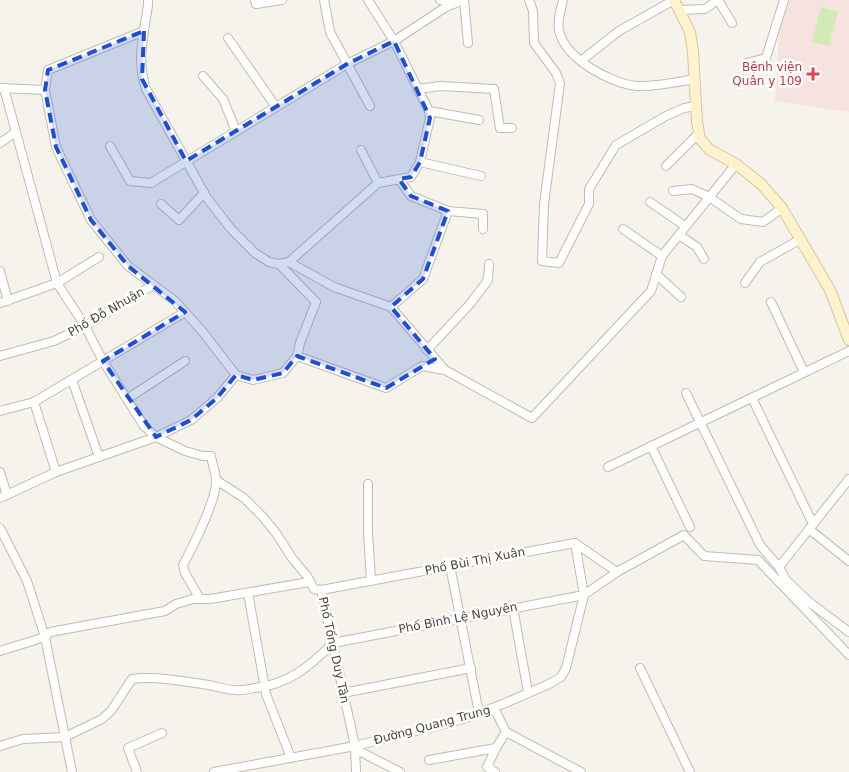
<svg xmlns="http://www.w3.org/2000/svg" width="849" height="772" viewBox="0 0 849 772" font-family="'DejaVu Sans',sans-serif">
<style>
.medical{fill:#f6e3e0}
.green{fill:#d2eab5}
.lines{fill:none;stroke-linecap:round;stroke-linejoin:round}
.street-casing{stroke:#c2bbae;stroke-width:10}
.secondary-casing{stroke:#d6c79b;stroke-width:12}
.street{stroke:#fff;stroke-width:8}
.secondary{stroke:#fff3cd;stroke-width:10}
.marked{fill:#1d4ed8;fill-opacity:0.2;stroke:#1d4ed8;stroke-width:4;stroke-dasharray:10 6;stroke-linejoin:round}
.health-dot{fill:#e0444e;stroke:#fff;stroke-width:2}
.labels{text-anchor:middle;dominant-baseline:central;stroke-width:5;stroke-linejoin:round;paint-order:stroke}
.health-label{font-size:12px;fill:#be3a42;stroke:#fff;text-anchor:end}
.street-label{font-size:12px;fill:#4b4439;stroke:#fff}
</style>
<rect width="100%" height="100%" fill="#f6f3ec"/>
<path class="medical" d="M 784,0 L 849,0 L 849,112 L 775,101 L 780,19 Z"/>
<path class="green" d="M 821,7 L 838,12 L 829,46 L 812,42 Z"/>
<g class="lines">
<defs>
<g id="street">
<path d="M 148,0 L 148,5 C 144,34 136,60 146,89 L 207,198 L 231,229 L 255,253 L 269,262 L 279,264 L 289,262 L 334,287 L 391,307 L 445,370"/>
<path d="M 255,0 L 256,4 L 282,0"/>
<path d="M 324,0 L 330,32 L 370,106"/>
<path d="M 440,0 L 453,4"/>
<path d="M 464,0 L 468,43"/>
<path d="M 529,0 L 533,11 L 534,43 L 556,73 L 560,83 L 544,204 L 542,261 L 559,263 L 589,204 L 589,189 L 616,145 L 666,116 L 684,108 L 696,106"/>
<path d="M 563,0 C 561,9 557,21 559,30 C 564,58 611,84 637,86 C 656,87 676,82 695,79"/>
<path d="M 718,0 L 732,23"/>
<path d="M 680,10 L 705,9 L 718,0"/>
<path d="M 144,31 L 48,70 L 45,90 L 56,147 L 91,220 L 128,266 L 175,301 L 202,331 L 236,375 L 253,380 L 283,373 L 297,356 L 300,343 L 316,302 L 279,264"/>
<path d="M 228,38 L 276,107"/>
<path d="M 582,60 L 619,31 L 674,0"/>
<path d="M 747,63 L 766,58 L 784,0"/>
<path d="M 203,76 L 223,99 L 236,131"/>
<path d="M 0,88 L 45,90"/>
<path d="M 4,88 L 57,283 L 85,326 L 103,361 L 144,426 L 156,437 L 185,451 L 203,456 L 211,456 C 212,463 215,471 216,479 C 218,497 192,548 183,565 L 185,573 L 200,599"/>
<path d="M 418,89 L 440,86 L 494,89 L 500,128 L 512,128"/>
<path d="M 429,111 L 479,120"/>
<path d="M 0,143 L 16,132"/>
<path d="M 110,146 L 130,181 L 151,183 L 347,64 L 394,41 L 446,7 L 463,0"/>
<path d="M 361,150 L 378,183"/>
<path d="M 420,162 L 481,176"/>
<path d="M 666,166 L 698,134"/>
<path d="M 399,179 L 411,196 L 448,211 L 483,214 L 483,229"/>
<path d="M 673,191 L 692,189 L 709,197 L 741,219 L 763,222 L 782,208"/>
<path d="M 650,202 L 685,226"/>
<path d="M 161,204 L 179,220 L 204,193"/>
<path d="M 623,229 L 662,256"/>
<path d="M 679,235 L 697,247 L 704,259"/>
<path d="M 289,262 L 378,183 L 411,177 L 420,162 L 430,118 L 429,111 L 394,41 L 368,0"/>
<path d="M 0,271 L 8,301"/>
<path d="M 656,274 L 681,297"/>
<path d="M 745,283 L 760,262 L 801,239"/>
<path d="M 771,302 L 804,372"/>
<path d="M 0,303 L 57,283 L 99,257"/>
<path d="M 391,307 L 423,279 L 448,211"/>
<path d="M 427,350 L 470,304 L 488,280 L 489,264"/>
<path d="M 0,356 L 54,341 L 85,326 L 153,285"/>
<path d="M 297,356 L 386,388 L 422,366 L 445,370 L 532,418 L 651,291 L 662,256 L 736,164"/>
<path d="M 72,380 L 99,457"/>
<path d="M 686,393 L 760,545 L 779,567 L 786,580 L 809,602 L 849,632"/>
<path d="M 752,398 L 813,524"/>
<path d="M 127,399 L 185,361"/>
<path d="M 34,402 L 56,472"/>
<path d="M 0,411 L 34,402 L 185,312"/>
<path d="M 651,446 L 690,527"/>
<path d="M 608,467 L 849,351"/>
<path d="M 0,472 L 7,495"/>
<path d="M 368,484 L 368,533 L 371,581"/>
<path d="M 0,498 L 56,472 L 156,437 L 191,420 L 217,398 L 236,375"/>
<path d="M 0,528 L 27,581 L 45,637 L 72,772"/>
<path d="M 809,529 L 849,561"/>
<path d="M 575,543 L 617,572"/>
<path d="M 450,566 L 479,713"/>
<path d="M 779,567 L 849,479"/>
<path d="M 321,590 L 355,746 L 356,772"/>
<path d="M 248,593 L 266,694 L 291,758"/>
<path d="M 513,608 L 528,692"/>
<path d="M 0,651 L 45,637 L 50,632 L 165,611 L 176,604 L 193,599 L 210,599 L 309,582"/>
<path d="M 640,668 L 690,772"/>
<path d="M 343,693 L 471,668"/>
<path d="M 494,708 L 506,732 L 581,772"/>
<path d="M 0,746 L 23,739 L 65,737 L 102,719 L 111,711 L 132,679 C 158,676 183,681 209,685 C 218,687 227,690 235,690 C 242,691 248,689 255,688 C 289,684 309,667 333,643 L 584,595 L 617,572 L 684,535 L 704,556 L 758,560 L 849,655"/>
<path d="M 496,748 L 506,732"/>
<path d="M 355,749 L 400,772"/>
<path d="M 429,760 L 496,748 L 487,767 L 495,772"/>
<path d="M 137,772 L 128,748 L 162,733"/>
<path d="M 214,772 L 355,746 L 460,720 L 503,704 L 549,684 L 561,677 L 566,668 L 584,595 L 575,543 L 321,590 L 314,589 L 307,576 L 292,558 L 276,533 L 262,516 L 244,498 L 216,480"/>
</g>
<path id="secondary" d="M 674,0 L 690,32 L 693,52 L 697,122 L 700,139 L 710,150 L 736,164 L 761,184 L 782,208 L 830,290 L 849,340"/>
</defs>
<use href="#street" class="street-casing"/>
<use href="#secondary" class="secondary-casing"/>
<use href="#street" class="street"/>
<use href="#secondary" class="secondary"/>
</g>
<path class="marked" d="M 144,31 L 142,79 L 186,161 L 347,64 L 394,41 L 430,118 L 420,162 L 411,177 L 399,179 L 411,196 L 448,211 L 423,279 L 391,307 L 435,359 L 386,388 L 297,356 L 283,373 L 253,380 L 236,375 L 217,398 L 191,420 L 156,437 L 103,361 L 185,312 L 128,266 L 91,220 L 56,147 L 45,90 L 48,70 Z"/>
<path class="health-dot" d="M810.5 66.5h5v5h5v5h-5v5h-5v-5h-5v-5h5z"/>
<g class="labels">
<g class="health-label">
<text x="802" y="67">Bệnh viện<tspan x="802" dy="14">Quân y 109</tspan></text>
</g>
<g class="street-label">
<text transform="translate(106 312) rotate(-30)">Phố Đỗ Nhuận</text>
<text transform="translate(475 561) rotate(-11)">Phố Bùi Thị Xuân</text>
<text transform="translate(458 618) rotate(-11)">Phố Bình Lệ Nguyên</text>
<text transform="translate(334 650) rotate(78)">Phố Tống Duy Tân</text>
<text transform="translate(432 725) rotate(-15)">Đường Quang Trung</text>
</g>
</g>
</svg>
